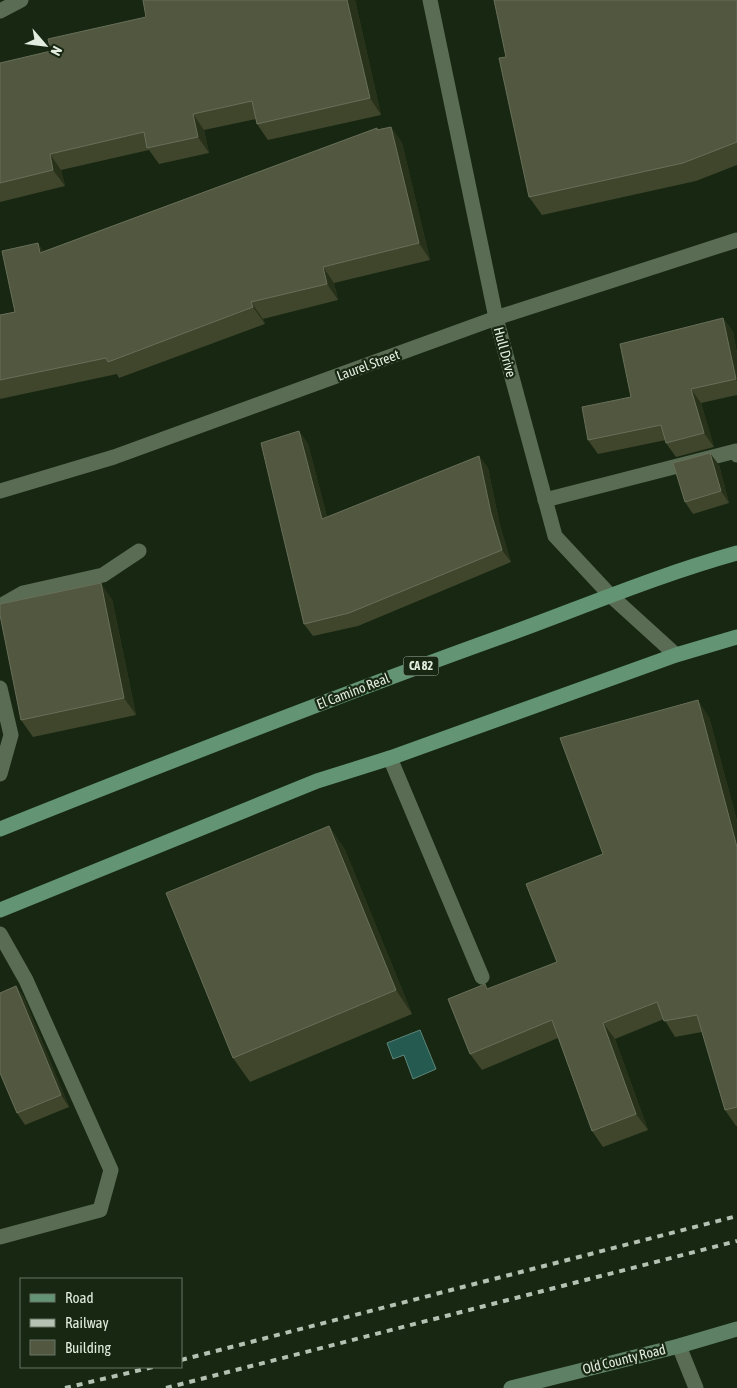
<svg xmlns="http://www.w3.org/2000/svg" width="737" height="1388" viewBox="0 0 737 1388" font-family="'Asap Condensed',sans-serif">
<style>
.water{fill:#245a50;stroke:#5d867b}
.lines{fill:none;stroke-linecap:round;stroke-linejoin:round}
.lane{stroke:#5a6c54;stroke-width:15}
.street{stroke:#5a6c54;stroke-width:15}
.secondary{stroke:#5e8064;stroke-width:15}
.primary{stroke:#639574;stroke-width:15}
.rail{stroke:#b5c1b2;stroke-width:4;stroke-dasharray:6 6;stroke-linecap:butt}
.wall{fill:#40462c}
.shaded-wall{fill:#28321a}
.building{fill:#525740;stroke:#686f59}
.labels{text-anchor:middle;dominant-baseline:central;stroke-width:4.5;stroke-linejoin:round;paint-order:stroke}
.shield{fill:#172712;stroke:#a5b1a2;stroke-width:1}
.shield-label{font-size:12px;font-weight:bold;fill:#e2ecdf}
.street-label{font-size:14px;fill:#e2ecdf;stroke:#172712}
</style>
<rect width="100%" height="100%" fill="#172712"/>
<path class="water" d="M 420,1030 L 436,1069 L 413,1079 L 404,1055 L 393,1059 L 387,1043 Z"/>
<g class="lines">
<g class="lane">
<path d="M 545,500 L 736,451 L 737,455"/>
<path d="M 0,606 L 23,593 L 103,575 L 139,551"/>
<path d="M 0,688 L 11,735 L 0,774"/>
<path d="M 390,758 L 482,977"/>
<path d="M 0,934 L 26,980 L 111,1170 L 100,1210 L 0,1237"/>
<path d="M 679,1346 L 696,1388"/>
</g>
<g class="street">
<path d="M 430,0 L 496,318 L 555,536 L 610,595 L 676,655"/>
<path d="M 0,11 L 21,0"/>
<path d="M 0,491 L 114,457 L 496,318 L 737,240"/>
</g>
<path class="secondary" d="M 511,1388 L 679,1346 L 737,1329"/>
<g class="primary">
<path d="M 0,829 C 168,762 336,696 506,635 C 583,607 658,575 737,553"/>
<path d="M 0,910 L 317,781 L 390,758 L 676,655 L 737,637"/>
</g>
<g class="rail">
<path d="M 181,1360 L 737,1216"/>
<path d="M 65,1388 L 153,1367"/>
<path d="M 166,1388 L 737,1241"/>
</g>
</g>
<g class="wall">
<path d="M 355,0 L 381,115 L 268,140 L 257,124 L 256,119 L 204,130 L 209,153 L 159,164 L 149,150 L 61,170 L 65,186 L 0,202 L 0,63 Z"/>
<path d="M 737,0 L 737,165 L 696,181 L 542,215 L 529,197 L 506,57 Z"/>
<path d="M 391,127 L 402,143 L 430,260 L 334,283 L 338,300 L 263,319 L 265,324 L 119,378 L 117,374 L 0,399 L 0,315 L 15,312 L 44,251 L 377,128 L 378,130 Z"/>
<path d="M 723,318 L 733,332 L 737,353 L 737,395 L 701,403 L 714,447 L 676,457 L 666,443 L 666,440 L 598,454 L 588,440 L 631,397 Z"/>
<path d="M 299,431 L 308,444 L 327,517 L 479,456 L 488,468 L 500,526 L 511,562 L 358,626 L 313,636 L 304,624 Z"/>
<path d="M 719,465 L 729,503 L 693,514 L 685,502 Z"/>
<path d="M 112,599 L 136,715 L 33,737 L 21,720 Z"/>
<path d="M 709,717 L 737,821 L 737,1126 L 736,1126 L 725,1110 L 702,1032 L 675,1037 L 664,1019 L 615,1039 L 648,1130 L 603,1147 L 592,1131 L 558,1038 L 482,1070 L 470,1054 L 489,989 L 557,962 L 603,854 Z"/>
<path d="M 329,826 L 345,850 L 412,1014 L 250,1082 L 233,1058 Z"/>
<path d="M 16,986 L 24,998 L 69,1107 L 25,1125 L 17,1113 Z"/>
</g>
<g class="shaded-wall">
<path d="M 347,0 L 355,0 L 381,115 L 370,98 Z"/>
<path d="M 193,114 L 204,130 L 209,153 L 198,137 Z"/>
<path d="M 391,127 L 402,143 L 430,260 L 419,243 Z"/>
<path d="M 50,154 L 61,170 L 65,186 L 53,170 Z"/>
<path d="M 38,243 L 50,260 L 40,253 Z"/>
<path d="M 323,267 L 334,283 L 338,300 L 327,284 Z"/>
<path d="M 251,302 L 263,319 L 265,324 L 253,307 Z"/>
<path d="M 723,318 L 733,332 L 737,353 L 737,381 L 736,379 Z"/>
<path d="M 691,389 L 701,403 L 714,447 L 704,433 Z"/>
<path d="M 299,431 L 308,444 L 331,532 L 322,519 Z"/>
<path d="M 710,453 L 719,465 L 729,503 L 721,491 Z"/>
<path d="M 479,456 L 488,468 L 500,526 L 511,562 L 502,550 L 491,513 Z"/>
<path d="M 101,583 L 112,599 L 136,715 L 124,698 Z"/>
<path d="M 698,700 L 709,717 L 737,821 L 737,847 Z"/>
<path d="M 329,826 L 345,850 L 412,1014 L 396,990 Z"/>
<path d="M 16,986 L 24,998 L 69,1107 L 61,1095 Z"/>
<path d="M 603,1023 L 615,1039 L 648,1130 L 636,1114 Z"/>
</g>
<g class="building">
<path d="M 143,0 L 347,0 L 370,98 L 257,124 L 252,101 L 193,114 L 198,137 L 147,148 L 144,132 L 50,154 L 53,170 L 0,183 L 0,63 L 51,51 L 48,39 L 146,17 Z"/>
<path d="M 494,0 L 737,0 L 737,142 L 683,163 L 529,197 L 499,58 L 506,57 Z"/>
<path d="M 391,127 L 419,243 L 323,267 L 327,284 L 251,302 L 253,307 L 108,362 L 106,358 L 0,380 L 0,315 L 15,312 L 2,251 L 38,243 L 40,253 L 377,128 L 377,130 Z"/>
<path d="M 723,318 L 736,379 L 691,389 L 704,433 L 666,443 L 661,425 L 588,440 L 582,407 L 631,397 L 620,344 Z"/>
<path d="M 299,431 L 322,519 L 479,456 L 491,513 L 502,550 L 349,613 L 304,624 L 261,443 Z"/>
<path d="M 710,453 L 721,491 L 685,502 L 673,463 Z"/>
<path d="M 101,583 L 124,698 L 21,720 L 0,615 L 0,604 Z"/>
<path d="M 698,700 L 737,847 L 737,1107 L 725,1110 L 697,1015 L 664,1021 L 657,1002 L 603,1023 L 636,1114 L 592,1131 L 552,1020 L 470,1054 L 448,999 L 485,984 L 487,989 L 557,962 L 526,884 L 603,854 L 560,738 Z"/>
<path d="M 329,826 L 396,990 L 233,1058 L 166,893 Z"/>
<path d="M 16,986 L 61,1095 L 17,1113 L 0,1073 L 0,993 Z"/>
</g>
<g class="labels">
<rect class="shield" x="403.5" y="656.5" width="35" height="19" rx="4"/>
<g class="shield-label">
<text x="421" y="666">CA 82</text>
</g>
<g class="street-label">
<text transform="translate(505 352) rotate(75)">Hull Drive</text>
<text transform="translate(368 365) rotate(-20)">Laurel Street</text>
<text transform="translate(353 691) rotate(-21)">El Camino Real</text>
<text transform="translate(624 1359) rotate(-14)">Old County Road</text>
</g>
</g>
<rect x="20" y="1278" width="162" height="90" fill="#172712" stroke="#687664"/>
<rect x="30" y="1294" width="25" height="8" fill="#639574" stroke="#687664"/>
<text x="65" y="1303" font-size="15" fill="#e2ecdf">Road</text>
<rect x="30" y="1319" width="25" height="8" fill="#b5c1b2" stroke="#687664"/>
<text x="65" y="1328" font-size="15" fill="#e2ecdf">Railway</text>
<rect x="30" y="1340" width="25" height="15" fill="#525740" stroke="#687664"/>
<text x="65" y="1353" font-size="15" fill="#e2ecdf">Building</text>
<g transform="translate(45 45) rotate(118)" stroke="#172712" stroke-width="4" paint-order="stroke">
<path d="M0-4L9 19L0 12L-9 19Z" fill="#e2ecdf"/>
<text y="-8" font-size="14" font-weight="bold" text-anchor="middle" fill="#e2ecdf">N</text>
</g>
</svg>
